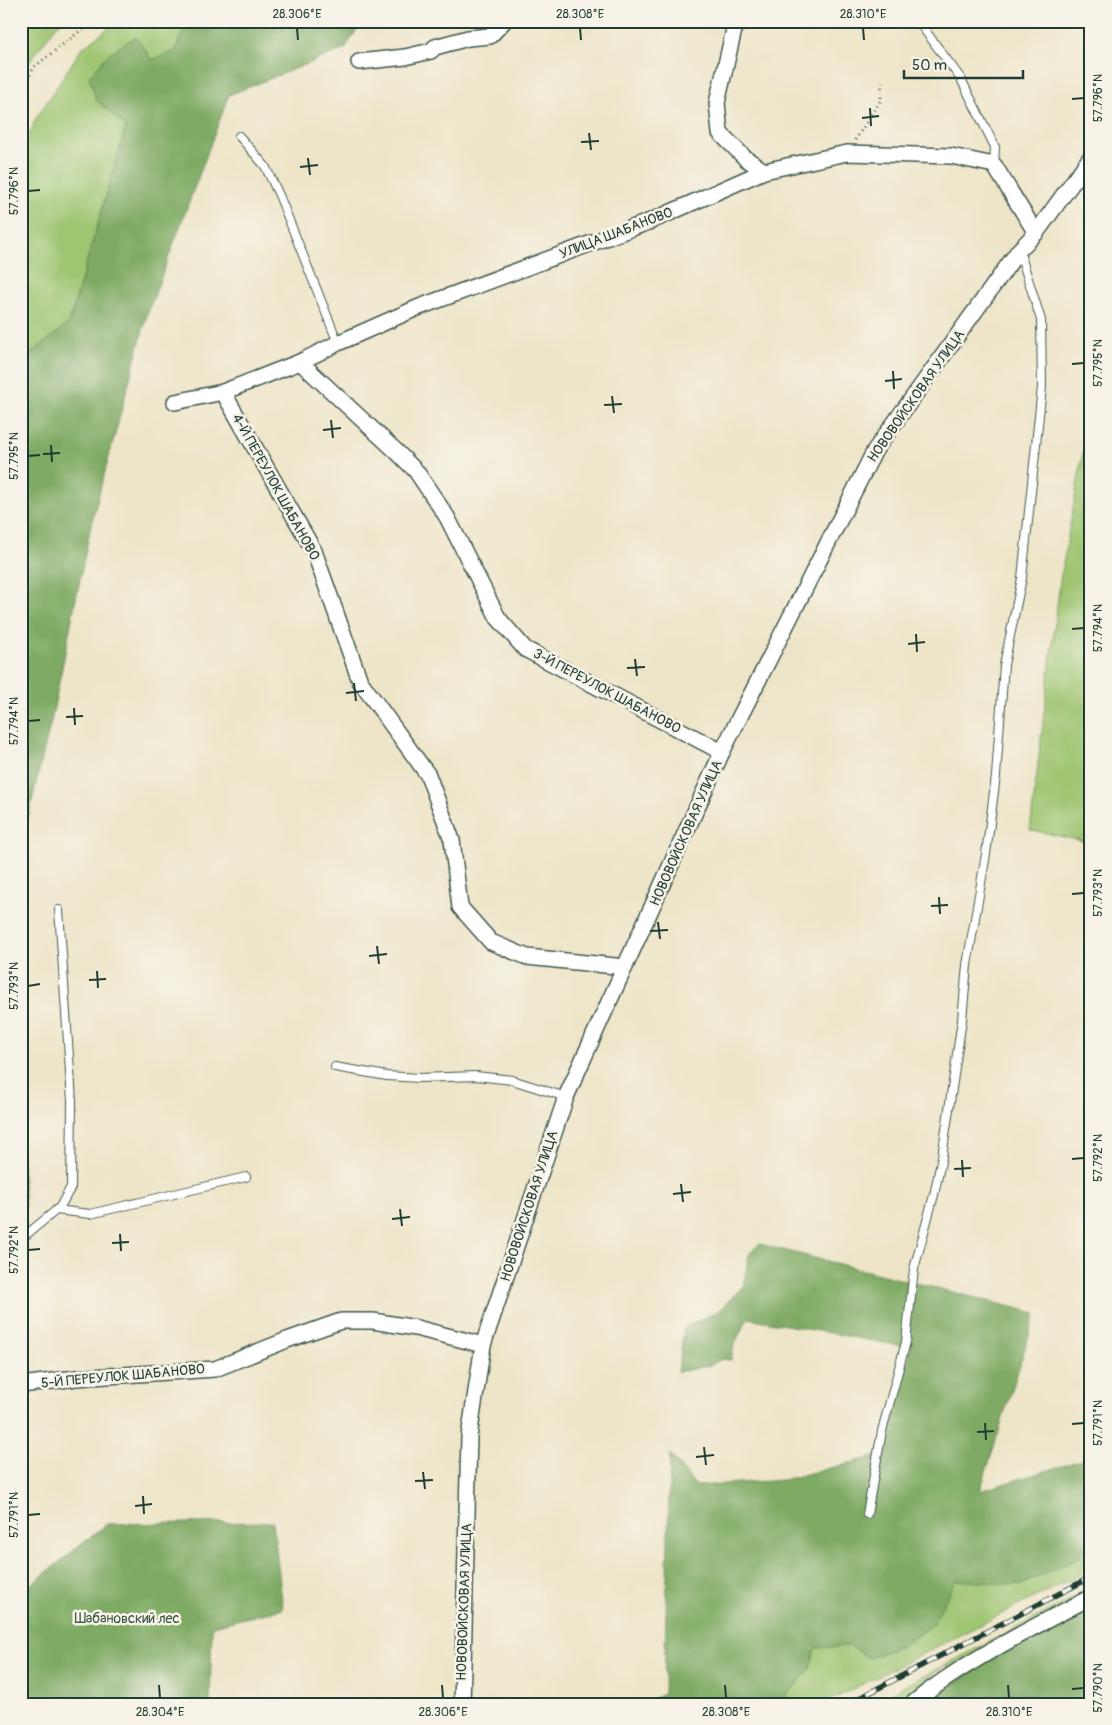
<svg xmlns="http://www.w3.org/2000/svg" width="1112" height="1725" viewBox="0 0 1112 1725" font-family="Pangolin,sans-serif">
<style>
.green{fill:#9ec571;stroke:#5e8152}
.forest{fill:#7eaa63;stroke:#4e744c}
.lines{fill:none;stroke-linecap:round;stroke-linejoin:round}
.service-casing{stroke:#3e564a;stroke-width:10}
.minor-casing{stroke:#3e564a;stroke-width:18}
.path{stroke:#3e564a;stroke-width:3;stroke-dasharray:1 4;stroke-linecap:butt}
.service{stroke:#fff;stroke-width:8}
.minor{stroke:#fff;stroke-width:15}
.rail-casing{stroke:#1f3d34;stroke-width:5.5}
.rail{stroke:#f7f3e8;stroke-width:4;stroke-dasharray:11;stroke-linecap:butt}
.ticks{fill:none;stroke:#1f3d34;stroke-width:2}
.labels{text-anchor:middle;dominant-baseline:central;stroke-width:5;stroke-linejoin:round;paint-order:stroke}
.street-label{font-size:14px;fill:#1f3d34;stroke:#f7f3e8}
.park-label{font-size:14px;fill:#385840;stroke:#f7f3e8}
.neatline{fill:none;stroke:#1f3d34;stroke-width:2}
.ticks-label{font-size:12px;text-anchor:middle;fill:#1f3d34}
</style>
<rect width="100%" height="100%" fill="#f7f3e8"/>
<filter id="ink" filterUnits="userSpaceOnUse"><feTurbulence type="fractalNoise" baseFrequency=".02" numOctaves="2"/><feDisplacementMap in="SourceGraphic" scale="10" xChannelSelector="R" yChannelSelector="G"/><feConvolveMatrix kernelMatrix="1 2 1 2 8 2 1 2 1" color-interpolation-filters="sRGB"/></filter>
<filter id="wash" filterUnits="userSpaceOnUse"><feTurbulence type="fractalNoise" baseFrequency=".0096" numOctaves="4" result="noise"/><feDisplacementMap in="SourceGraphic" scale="20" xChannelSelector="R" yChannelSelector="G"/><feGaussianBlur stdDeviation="1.12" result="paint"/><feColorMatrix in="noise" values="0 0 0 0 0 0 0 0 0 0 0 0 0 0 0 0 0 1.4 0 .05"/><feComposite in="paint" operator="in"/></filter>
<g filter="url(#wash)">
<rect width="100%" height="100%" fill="#eee5c8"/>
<g class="green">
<path d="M 21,21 L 63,21 L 57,25 L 28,64 L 21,77 Z"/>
<path d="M 118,21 L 187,21 L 175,51 L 152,60 L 136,38 L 96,100 L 126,127 L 69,323 L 21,362 L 21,157 L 35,120 L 82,48 Z"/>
<path d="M 1091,407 L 1091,832 L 1088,842 L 1030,830 L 1060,581 Z"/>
<path d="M 1091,1543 L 1091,1569 L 823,1704 L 784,1704 L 786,1696 L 810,1669 L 815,1648 L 850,1646 L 869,1658 L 901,1646 L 932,1625 L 956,1580 L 1021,1585 L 1078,1558 Z"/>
<path d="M 1091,1589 L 1091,1605 L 1002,1652 L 955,1683 L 946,1664 L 900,1704 L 870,1704 Z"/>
</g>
<g class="forest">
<path d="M 187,21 L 362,21 L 345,49 L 229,95 L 147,315 L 92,520 L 52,717 L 21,847 L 21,362 L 69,323 L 126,127 L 96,100 L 89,76 L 112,51 L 136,37 L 152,60 L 175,51 Z"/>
<path d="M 21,1146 L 28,1258 L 21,1338 Z"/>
<path d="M 759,1244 L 1036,1313 L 980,1491 L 1091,1457 L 1091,1543 L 1078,1558 L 1021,1585 L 956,1580 L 932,1625 L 901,1646 L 869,1658 L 850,1646 L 815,1648 L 810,1669 L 786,1696 L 784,1704 L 639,1704 L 664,1694 L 670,1454 L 696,1486 L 783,1480 L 885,1454 L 911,1348 L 748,1318 L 734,1345 L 731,1360 L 722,1359 L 708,1366 L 678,1372 L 684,1328 L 718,1311 L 743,1286 L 749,1254 Z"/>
<path d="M 273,1522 L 283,1609 L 212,1626 L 210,1704 L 21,1704 L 21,1582 L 28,1587 L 107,1524 Z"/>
<path d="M 1091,1605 L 1091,1704 L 925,1704 L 1002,1652 Z"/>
</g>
</g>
<g filter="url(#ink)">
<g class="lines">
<defs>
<g id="service">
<path d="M 918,21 L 961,79 L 995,147 L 994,165"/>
<path d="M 239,136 L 265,166 L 279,195 L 338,343"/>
<path d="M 335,1067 L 387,1076 L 419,1078 L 476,1076 L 512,1080 L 566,1097"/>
<path d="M 56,1210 L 90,1214 L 246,1177"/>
<path d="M 21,1239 L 60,1207 L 71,1187 L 72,1101 L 59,910"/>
<path d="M 867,1514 L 882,1431 L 906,1342 L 914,1269 L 934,1195 L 942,1157 L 962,1020 L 967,965 L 986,854 L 996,776 L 1004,665 L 1022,578 L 1042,387 L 1041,320 L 1019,250"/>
</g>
<g id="minor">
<path d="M 736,21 L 717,103 L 720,133 L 745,158 L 764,171"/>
<path d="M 359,62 L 405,57 L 431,51 L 435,47 L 468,38 L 490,36 L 504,21"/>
<path d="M 300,362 L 396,451 L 416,471 L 447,517 L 498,618 L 525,649 L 722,752"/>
<path d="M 223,392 L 314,551 L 360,681 L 428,775 L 452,840 L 460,907 L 491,942 L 527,957 L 625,967"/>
<path d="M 175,402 L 223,392 L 300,362 L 338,343 L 417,308 L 651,221 L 764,171 L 847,153 L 951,156 L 994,165 L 1036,233"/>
<path d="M 21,1385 L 76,1378 L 215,1369 L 287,1340 L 341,1321 L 373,1321 L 416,1328 L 483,1345"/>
<path d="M 462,1704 L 469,1437 L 483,1345 L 566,1097 L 722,752 L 875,450 L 1019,250 L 1036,233 L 1091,157"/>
<path d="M 912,1704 C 964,1661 1031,1629 1091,1597"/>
</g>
</defs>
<use href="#service" class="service-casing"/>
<use href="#minor" class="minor-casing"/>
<g class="path">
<path d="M 21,93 L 34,67 L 80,31 L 102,21"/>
<path d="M 855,140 L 881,100 L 882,80"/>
</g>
<use href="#service" class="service"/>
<use href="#minor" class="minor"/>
<defs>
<path id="rail" d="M 848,1704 L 1091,1577"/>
</defs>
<use href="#rail" class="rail-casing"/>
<use href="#rail" class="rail"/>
</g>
</g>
<path class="ticks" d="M 297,28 L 298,40M 580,28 L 581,40M 863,28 L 864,40M 1072,99 L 1084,98M 870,108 L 871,126M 862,118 L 879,116M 589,133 L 591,150M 581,142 L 599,141M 308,158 L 310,175M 300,167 L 318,165M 28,191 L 40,190M 1072,364 L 1084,363M 893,371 L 894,389M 885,381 L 902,379M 612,396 L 614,413M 604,405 L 622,404M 331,420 L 333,438M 323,430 L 341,428M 51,445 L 52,462M 43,454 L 60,453M 28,456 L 40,455M 1072,629 L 1084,628M 916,634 L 917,652M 908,644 L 925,642M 635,659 L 637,676M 627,668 L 645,667M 354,683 L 356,701M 346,693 L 364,691M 74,708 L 75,725M 66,717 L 83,716M 28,721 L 40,720M 1072,894 L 1084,893M 939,897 L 940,914M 931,906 L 948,905M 658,922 L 660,939M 650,931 L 668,930M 377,946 L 379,964M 369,956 L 387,954M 97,971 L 98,988M 89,980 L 106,979M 28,986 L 40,984M 1072,1159 L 1084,1158M 962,1160 L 963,1177M 954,1169 L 971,1168M 681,1184 L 683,1202M 673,1194 L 691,1192M 400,1209 L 402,1226M 392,1219 L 410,1217M 120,1234 L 121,1251M 112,1243 L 129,1242M 28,1250 L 40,1249M 985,1423 L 986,1440M 1072,1424 L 1084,1423M 977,1432 L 994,1431M 704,1447 L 706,1465M 696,1457 L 714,1455M 423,1472 L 425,1489M 415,1481 L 433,1480M 143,1496 L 144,1514M 135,1506 L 152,1504M 28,1515 L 40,1514M 159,1685 L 160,1698M 442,1685 L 443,1698M 725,1685 L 726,1698M 1008,1685 L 1009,1698M 1072,1689 L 1084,1688"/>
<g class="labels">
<g class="street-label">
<text transform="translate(616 233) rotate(-21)">УЛИЦА ШАБАНОВО</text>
<text transform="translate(916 396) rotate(-55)">НОВОВОЙСКОВАЯ УЛИЦА</text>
<text transform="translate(276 487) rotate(61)">4-Й ПЕРЕУЛОК ШАБАНОВО</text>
<text transform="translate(607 691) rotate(28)">3-Й ПЕРЕУЛОК ШАБАНОВО</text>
<text transform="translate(686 833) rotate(-66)">НОВОВОЙСКОВАЯ УЛИЦА</text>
<text transform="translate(529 1206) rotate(-72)">НОВОВОЙСКОВАЯ УЛИЦА</text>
<text transform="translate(123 1376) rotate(-5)">5-Й ПЕРЕУЛОК ШАБАНОВО</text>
<text transform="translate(464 1602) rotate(-88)">НОВОВОЙСКОВАЯ УЛИЦА</text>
</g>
<g class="park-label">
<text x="127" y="1618">Шабановский лес</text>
</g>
</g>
<rect width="1112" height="1725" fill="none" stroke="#f7f3e8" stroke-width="55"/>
<path d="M904 70v8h119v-8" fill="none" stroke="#1f3d34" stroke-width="2.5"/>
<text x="912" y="70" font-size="15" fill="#1f3d34" stroke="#f7f3e8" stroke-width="4" paint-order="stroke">50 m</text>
<rect x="28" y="28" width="1056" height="1670" class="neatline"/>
<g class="ticks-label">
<text x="297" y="18">28.306°E</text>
<text x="580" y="18">28.308°E</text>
<text x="863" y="18">28.310°E</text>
<text transform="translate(1098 98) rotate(-90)" y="4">57.796°N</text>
<text transform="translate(14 191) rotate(-90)" y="4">57.796°N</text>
<text transform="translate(1098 363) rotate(-90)" y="4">57.795°N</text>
<text transform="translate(14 456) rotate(-90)" y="4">57.795°N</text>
<text transform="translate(1098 628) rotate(-90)" y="4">57.794°N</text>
<text transform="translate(14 721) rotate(-90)" y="4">57.794°N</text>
<text transform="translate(1098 893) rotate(-90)" y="4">57.793°N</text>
<text transform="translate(14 986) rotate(-90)" y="4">57.793°N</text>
<text transform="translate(1098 1158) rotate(-90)" y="4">57.792°N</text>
<text transform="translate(14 1250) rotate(-90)" y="4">57.792°N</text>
<text transform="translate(1098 1423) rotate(-90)" y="4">57.791°N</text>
<text transform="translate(14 1515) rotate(-90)" y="4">57.791°N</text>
<text transform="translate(1098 1688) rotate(-90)" y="4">57.790°N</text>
<text x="160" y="1716">28.304°E</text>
<text x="443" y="1716">28.306°E</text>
<text x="726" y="1716">28.308°E</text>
<text x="1009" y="1716">28.310°E</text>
</g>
</svg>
